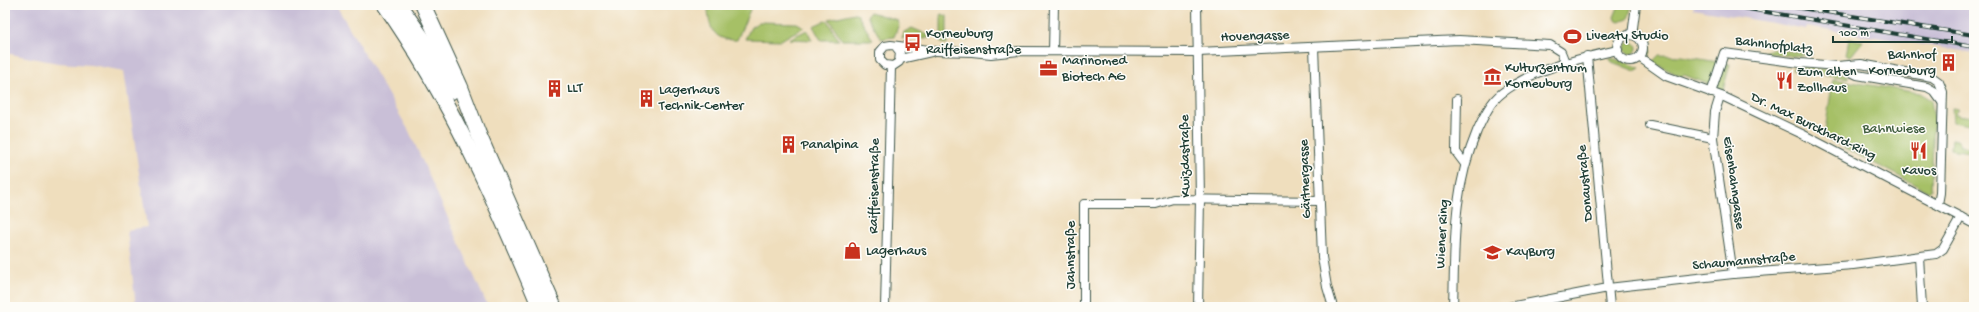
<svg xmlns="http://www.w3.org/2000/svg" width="1979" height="312" viewBox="0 0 1979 312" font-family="'Gochi Hand',sans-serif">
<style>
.industrial{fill:#c9bfd7}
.green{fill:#a6c066;stroke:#627e4d}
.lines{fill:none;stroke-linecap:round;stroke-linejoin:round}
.minor-casing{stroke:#3e5549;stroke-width:10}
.motorway-casing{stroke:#3e5549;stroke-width:17}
.minor{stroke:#fff;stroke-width:8}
.motorway{stroke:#fff;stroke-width:15}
.rail-casing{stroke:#1f3d34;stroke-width:4}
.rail{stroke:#fdfcf7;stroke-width:2.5;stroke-dasharray:8;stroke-linecap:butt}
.labels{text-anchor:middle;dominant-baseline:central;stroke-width:3;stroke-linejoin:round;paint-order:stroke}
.poi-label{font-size:14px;fill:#1f3d34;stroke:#fdfcf7;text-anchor:start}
.street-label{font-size:14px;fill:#1f3d34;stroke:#fdfcf7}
.park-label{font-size:14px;fill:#415e40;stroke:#fdfcf7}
</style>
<rect width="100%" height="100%" fill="#fdfcf7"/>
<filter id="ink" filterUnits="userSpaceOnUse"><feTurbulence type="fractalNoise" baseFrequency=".025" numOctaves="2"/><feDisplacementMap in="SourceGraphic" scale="8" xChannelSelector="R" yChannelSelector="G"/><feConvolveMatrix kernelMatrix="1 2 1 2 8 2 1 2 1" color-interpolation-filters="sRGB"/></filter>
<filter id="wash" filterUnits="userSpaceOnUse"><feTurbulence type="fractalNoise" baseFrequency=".012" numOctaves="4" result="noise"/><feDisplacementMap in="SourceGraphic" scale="16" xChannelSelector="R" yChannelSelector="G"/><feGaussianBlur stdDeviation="0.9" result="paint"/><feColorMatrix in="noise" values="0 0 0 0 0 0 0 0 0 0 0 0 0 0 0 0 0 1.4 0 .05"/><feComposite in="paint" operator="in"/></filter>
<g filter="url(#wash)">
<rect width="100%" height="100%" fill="#efdebd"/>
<g class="industrial">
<path d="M 5,5 L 336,5 L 409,131 L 488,307 L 136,307 L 127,230 L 147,227 L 124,71 L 91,65 L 58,63 L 5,53 Z"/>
<path d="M 1694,5 L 1974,5 L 1974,53 L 1807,26 L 1806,29 L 1693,9 Z"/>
</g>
<g class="green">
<path d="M 708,5 L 752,5 L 737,40 C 712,41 708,26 708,5 Z"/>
<path d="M 1619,5 L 1632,5 L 1628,19 L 1619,22 L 1615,20 L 1614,17 Z"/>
<path d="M 870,12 L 897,20 L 899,24 L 894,37 L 881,39 L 867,16 Z"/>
<path d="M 855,13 L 857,14 L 873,40 L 842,40 L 829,19 Z"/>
<path d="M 941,14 L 947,16 L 947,44 L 941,43 Z"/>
<path d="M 827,20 L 839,40 L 821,40 L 813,26 Z"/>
<path d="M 759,22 L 797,23 L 804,27 L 781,40 L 745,39 L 751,27 Z"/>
<path d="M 912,28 L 930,36 L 930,38 L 902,38 L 904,32 Z"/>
<path d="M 1641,29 L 1645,29 L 1651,51 L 1649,57 Z"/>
<path d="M 807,30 L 812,40 L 789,39 Z"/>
<path d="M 1849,39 L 1863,41 L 1851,56 L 1846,55 Z"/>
<circle cx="1631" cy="48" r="6"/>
<path d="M 1772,49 L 1813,54 L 1791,56 L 1763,52 Z"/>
<path d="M 1659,55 L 1682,56 L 1730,64 L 1723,90 L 1684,75 L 1682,77 L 1652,62 Z"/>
<path d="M 1609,58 C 1614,58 1634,65 1640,68 L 1635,71 L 1612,62 Z"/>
<path d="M 1793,67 L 1833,70 L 1848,75 L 1848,78 L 1792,70 Z"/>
<path d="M 1833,79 L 1919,93 L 1931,100 L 1934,120 L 1931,190 L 1929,192 L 1824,137 Z"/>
<path d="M 1952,108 L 1958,109 L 1955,112 L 1957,115 L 1974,117 L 1974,126 L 1953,122 Z"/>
<path d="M 1952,139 L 1957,140 L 1962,146 L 1974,148 L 1974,153 L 1951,149 Z"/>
</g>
</g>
<g filter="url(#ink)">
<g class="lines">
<defs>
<g id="minor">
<path d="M 1197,5 L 1200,199 L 1198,307"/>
<path d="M 1632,35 L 1636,5"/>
<circle cx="1630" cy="48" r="13"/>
<path d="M 896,47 L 900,52 L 899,62 L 893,66 L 885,65 L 880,60 L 880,52 L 885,46 L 891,45 L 936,51 L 972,52 L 991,54 L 1019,51 L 1198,52 L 1459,40 L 1550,45 L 1561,52 L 1565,62"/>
<path d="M 1314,47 L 1322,257 L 1327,287 L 1333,307"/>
<path d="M 1053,51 L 1054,5"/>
<path d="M 1587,56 L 1610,307"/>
<path d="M 1639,57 L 1666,76 L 1724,97 L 1802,134 L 1974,224"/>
<path d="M 900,59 L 931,52"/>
<path d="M 1838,66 L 1857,75 L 1927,87 L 1934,91 L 1942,102"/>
<path d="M 1711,93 L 1724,53 L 1800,63 L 1837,66 L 1861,64 L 1932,77 L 1939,82 L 1943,92 L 1940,193 L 1938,204"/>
<path d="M 1720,96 L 1715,112 L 1713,138 L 1733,274"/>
<path d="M 1457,99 L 1456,152 L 1465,164"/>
<path d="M 1650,125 L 1713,138"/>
<path d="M 1919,257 L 1922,307"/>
<path d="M 885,307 L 891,67"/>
<path d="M 1084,307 L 1084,204 L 1156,204 L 1173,199 L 1319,201"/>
<path d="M 1453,307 C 1455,244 1452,191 1477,131 C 1483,118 1490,102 1502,93 C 1535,68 1578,59 1618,50"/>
<path d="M 1509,307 L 1608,288 L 1733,274 L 1853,265 L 1936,254 L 1943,249 L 1961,217"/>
</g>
<g id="motorway">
<path d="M 385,5 C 451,99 496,202 540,307"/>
<path d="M 399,5 L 425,42 L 452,91"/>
<path d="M 423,5 L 460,86 L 478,133 L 554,307"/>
</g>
</defs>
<use href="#minor" class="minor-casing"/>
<use href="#motorway" class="motorway-casing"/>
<use href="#minor" class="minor"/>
<use href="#motorway" class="motorway"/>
<defs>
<g id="rail">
<path d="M 1725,5 L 1974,47"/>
<path d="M 1781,5 L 1974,35"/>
</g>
</defs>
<use href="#rail" class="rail-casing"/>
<use href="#rail" class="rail"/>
</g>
</g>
<defs>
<symbol id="stadium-bare" viewBox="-9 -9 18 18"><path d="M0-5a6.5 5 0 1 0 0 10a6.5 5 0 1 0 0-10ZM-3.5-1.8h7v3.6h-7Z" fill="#c8321e" stroke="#fdfcf7" stroke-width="2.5" paint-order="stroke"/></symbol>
<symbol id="bus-bare" viewBox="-9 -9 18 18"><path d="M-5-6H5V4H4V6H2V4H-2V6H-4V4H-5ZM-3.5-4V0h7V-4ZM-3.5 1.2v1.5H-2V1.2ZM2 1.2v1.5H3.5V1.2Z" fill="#c8321e" stroke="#fdfcf7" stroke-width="2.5" paint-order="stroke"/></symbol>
<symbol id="building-bare" viewBox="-9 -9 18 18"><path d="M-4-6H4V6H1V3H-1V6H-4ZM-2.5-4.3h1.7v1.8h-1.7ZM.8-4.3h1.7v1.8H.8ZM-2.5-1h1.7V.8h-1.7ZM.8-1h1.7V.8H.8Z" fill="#c8321e" stroke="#fdfcf7" stroke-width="2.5" paint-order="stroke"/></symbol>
<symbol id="office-bare" viewBox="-9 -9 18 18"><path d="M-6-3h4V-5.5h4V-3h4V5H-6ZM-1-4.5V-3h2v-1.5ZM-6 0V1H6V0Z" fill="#c8321e" stroke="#fdfcf7" stroke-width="2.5" paint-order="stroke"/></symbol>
<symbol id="museum-bare" viewBox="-9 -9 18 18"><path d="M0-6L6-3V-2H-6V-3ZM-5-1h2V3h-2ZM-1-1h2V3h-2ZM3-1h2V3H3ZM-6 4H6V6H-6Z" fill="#c8321e" stroke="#fdfcf7" stroke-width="2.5" paint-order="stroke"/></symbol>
<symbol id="restaurant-bare" viewBox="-9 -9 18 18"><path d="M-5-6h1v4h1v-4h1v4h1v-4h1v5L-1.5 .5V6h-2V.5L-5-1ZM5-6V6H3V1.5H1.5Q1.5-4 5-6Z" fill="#c8321e" stroke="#fdfcf7" stroke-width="2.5" paint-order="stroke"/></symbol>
<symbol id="shop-bare" viewBox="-9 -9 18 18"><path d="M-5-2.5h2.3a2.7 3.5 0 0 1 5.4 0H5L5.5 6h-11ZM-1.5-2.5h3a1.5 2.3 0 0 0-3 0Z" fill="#c8321e" stroke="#fdfcf7" stroke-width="2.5" paint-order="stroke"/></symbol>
<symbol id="school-bare" viewBox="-9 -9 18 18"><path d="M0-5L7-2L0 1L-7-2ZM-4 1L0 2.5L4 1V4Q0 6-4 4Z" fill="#c8321e" stroke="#fdfcf7" stroke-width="2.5" paint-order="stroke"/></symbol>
</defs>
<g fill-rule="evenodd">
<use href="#stadium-bare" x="1560" y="24" width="25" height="25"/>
<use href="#bus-bare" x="900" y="30" width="25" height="25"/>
<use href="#building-bare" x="1936" y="50" width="25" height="25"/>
<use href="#office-bare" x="1036" y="56" width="25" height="25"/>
<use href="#museum-bare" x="1480" y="64" width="25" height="25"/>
<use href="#restaurant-bare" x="1772" y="68" width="25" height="25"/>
<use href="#building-bare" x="542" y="76" width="25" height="25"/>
<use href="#building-bare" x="634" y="86" width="25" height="25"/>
<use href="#building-bare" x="776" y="132" width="25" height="25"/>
<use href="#restaurant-bare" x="1906" y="138" width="25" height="25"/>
<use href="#shop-bare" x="840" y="238" width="25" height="25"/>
<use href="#school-bare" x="1480" y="240" width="25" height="25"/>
</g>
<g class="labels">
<g class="poi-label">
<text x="926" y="34">Korneuburg<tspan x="926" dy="16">Raiffeisenstraße</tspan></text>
<text x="1586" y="36">Liveaty Studio</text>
<text x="1936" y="55" text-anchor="end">Bahnhof<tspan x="1936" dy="16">Korneuburg</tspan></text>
<text x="1062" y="61">Marinomed<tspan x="1062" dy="16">Biotech AG</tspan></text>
<text x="1505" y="68">Kulturzentrum<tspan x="1505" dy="16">Korneuburg</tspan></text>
<text x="1797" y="72">Zum alten<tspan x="1797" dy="16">Zollhaus</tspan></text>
<text x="567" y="88">LLT</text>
<text x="659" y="90">Lagerhaus<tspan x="659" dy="16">Technik-Center</tspan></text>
<text x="801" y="145">Panalpina</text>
<text x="1919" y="171" text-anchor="middle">Kavos</text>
<text x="866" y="251">Lagerhaus</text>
<text x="1506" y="252">KayBurg</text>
</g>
<g class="street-label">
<text transform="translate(1255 37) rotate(-2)">Hovengasse</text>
<text transform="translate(1774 46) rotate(7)">Bahnhofplatz</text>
<text transform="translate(1813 127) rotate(26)">Dr. Max Burckhard-Ring</text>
<text transform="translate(1186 156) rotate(-91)">Kwizdastraße</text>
<text transform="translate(1306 179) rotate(-92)">Gärtnergasse</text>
<text transform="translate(1586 183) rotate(-95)">Donaustraße</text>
<text transform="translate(1733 183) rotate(82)">Eisenbahngasse</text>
<text transform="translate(875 186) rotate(-89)">Raiffeisenstraße</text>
<text transform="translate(1443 234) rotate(-87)">Wiener Ring</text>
<text transform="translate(1071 255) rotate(-90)">Jahnstraße</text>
<text transform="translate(1744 262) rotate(-5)">Schaumannstraße</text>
</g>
<g class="park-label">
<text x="1894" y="129">Bahnwiese</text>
</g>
</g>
<rect width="1979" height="312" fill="none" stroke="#fdfcf7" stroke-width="20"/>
<path d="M1833 36v6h119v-6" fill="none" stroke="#1f3d34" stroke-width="2"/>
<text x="1839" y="36" font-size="12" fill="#1f3d34" stroke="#fdfcf7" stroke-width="3" paint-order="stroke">100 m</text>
</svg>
